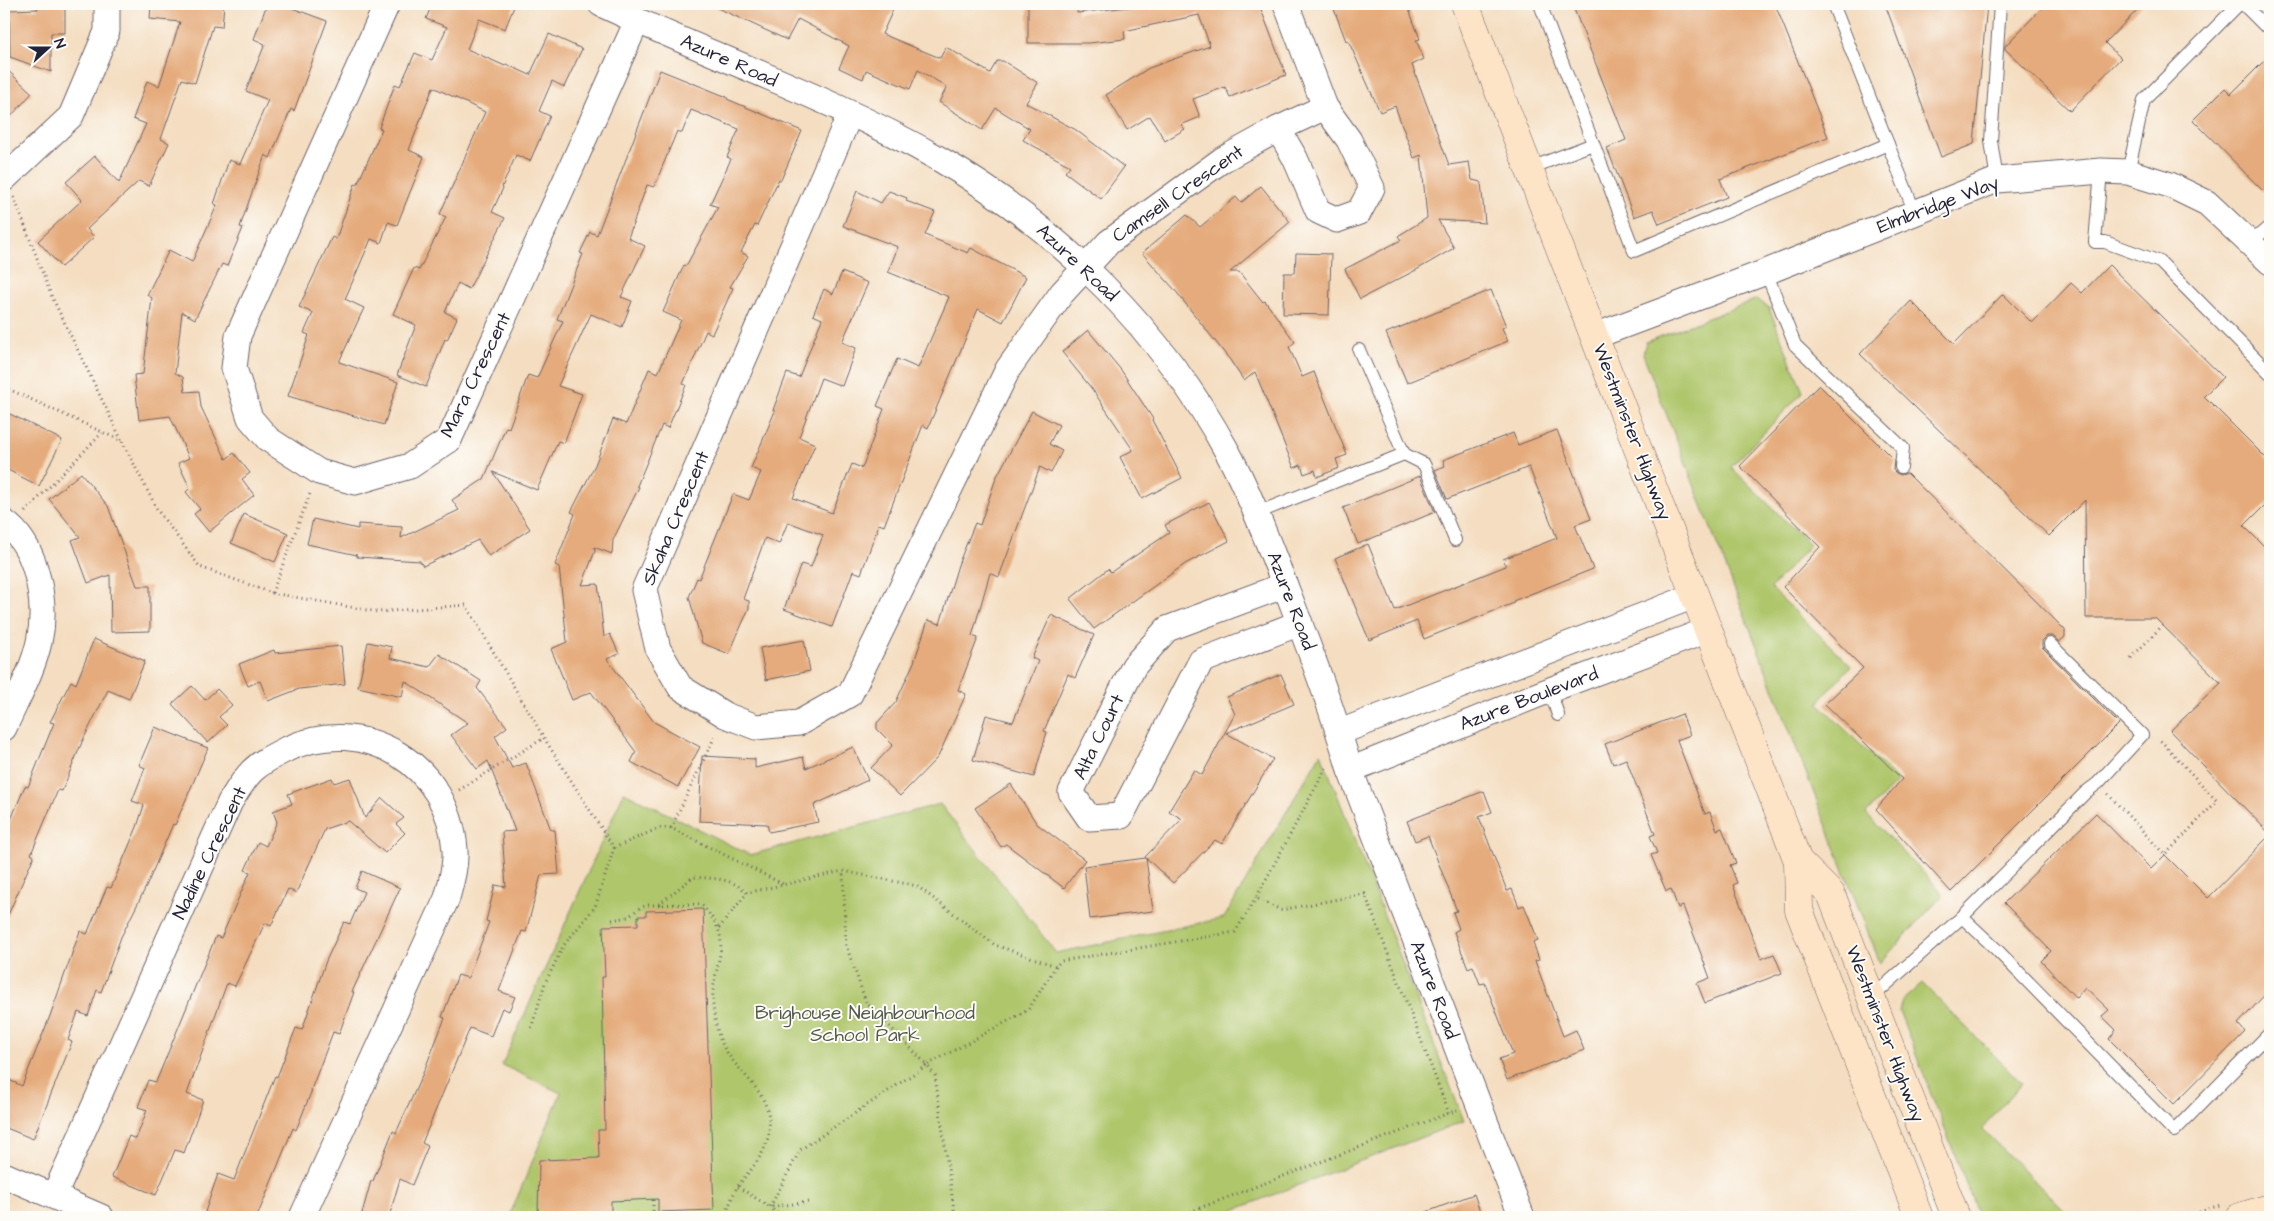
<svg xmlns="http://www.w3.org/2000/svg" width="2274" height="1221" viewBox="0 0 2274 1221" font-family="'Architects Daughter',sans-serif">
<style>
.green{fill:#afc66b;stroke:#687453}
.building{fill:#e5ab7c}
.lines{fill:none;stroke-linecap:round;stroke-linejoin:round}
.service-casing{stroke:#6c636a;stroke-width:14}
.minor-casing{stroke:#6c636a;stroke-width:27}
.secondary-casing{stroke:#6c636a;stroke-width:29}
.path{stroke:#6c636a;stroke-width:3;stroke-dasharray:1 4;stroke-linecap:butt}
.service{stroke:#fff;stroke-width:12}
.minor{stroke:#fff;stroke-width:25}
.secondary{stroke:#fee4c6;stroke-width:28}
.labels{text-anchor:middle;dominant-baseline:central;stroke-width:4;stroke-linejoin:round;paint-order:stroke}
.street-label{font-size:19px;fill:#22223b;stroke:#fdfcf7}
.park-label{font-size:19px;fill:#535b4c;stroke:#fdfcf7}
</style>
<rect width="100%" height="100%" fill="#fdfcf7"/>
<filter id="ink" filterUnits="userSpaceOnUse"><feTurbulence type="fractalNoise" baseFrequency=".02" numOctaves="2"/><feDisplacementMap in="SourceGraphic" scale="10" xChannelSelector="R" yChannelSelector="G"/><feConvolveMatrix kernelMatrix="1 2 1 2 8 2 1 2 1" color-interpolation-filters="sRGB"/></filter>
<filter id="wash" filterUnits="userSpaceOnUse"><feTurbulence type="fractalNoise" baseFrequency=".0096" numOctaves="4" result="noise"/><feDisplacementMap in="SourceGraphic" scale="20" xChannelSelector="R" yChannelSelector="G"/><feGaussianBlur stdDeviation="1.12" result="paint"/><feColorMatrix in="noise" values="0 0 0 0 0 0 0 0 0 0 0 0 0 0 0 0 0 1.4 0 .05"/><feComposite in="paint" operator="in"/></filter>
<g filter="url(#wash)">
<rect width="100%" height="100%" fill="#f4ddc0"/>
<g class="green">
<path d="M 1757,299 L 1769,308 L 1803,392 L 1731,467 L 1810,545 L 1771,588 L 1851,666 L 1818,703 L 1898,781 L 1866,814 L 1944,894 L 1880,963 L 1643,354 L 1646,342 Z"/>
<path d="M 1321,753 L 1464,1121 L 1216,1217 L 509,1217 L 561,1093 L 502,1065 L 624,792 L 750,855 L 940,804 L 1056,953 L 1224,918 Z"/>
<path d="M 1922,983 L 2022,1083 L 1982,1129 L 2071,1217 L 1979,1217 L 1899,1011 L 1902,1001 Z"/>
</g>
<g id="blocks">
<g class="building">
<path d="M 36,4 L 65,4 L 65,33 L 51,33 L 51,72 L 10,57 L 9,10 L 38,9 Z"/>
<path d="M 151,4 L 224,4 L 222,27 L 213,26 L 195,83 L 182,79 L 161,139 L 169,143 L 149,186 L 139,181 L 87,229 L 94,237 L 61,267 L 38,241 L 82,200 L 66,182 L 95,156 L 119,183 L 146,124 L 133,119 L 147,81 L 159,86 L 180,22 L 150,19 Z"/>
<path d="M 267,4 L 281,4 L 327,21 L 294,111 L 291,109 L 270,158 L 265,155 L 240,227 L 243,228 L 227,266 L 222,264 L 195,319 L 182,312 L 175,373 L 183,377 L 185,392 L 199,391 L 201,407 L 226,459 L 234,453 L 250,473 L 242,479 L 254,495 L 209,532 L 194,514 L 200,509 L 186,492 L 190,488 L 178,463 L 189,458 L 170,416 L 139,420 L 134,375 L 143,374 L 152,298 L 147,295 L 169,250 L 192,262 L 217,205 L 214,204 L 229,160 L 240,164 L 268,100 L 246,91 L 265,44 L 254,39 Z"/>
<path d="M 432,4 L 515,4 L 505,29 L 479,19 L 467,49 L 505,66 L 506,64 L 530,75 L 549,34 L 582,49 L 564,87 L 552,81 L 539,111 L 550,116 L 530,161 L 516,155 L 502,187 L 503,188 L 492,212 L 505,218 L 469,289 L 458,283 L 445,312 L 457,318 L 447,340 L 445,339 L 426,387 L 397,375 L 416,325 L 393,314 L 414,268 L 419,270 L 446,217 L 440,214 L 485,112 L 433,87 L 409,150 L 424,157 L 397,225 L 388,222 L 381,243 L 371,239 L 345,299 L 364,308 L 339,362 L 398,382 L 384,425 L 288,396 L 309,335 L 304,333 L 313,313 L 299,307 L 332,237 L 336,239 L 355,184 L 357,185 L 382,129 L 379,128 L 395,84 L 400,86 L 415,53 L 432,60 L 447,27 L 426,19 Z"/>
<path d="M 709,4 L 877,4 L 893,10 L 882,34 L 940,58 L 946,47 L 990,73 L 997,61 L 1003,61 L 1038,83 L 1026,103 L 1076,130 L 1124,167 L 1101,199 L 1065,172 L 1070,166 L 1023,140 L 1030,129 L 996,108 L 982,130 L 939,102 L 947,87 L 918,70 L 910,89 L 866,70 L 863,79 L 839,68 L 849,46 L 798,19 L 787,40 Z"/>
<path d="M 1028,4 L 1077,4 L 1077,13 L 1136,6 L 1135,4 L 1259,4 L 1286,75 L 1230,97 L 1225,87 L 1193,99 L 1200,117 L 1181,125 L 1185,129 L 1165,141 L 1150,116 L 1127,130 L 1106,95 L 1149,68 L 1210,46 L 1199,15 L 1124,31 L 1125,39 L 1089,43 L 1028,43 Z"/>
<path d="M 1332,4 L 1407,4 L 1420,39 L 1416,40 L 1424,59 L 1412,65 L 1449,165 L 1469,162 L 1472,180 L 1481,182 L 1485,223 L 1438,220 L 1454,248 L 1418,269 L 1360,299 L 1345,269 L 1401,240 L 1398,236 L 1427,218 L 1421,155 L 1414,158 L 1395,106 L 1380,112 L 1348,40 L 1346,41 Z"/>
<path d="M 1572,4 L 1775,4 L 1828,137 L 1720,179 L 1727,197 L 1659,224 L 1653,210 L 1634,217 L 1607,148 L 1626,140 Z"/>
<path d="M 1885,4 L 1987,4 L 1974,144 L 1941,157 Z"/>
<path d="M 2046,4 L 2143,4 L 2105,43 L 2121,58 L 2070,111 L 2005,49 L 2005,46 Z"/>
<path d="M 2270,55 L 2270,183 L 2263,191 L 2193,120 L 2225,88 L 2231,94 Z"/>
<path d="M 4,67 L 32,93 L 4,124 Z"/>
<path d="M 660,70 L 727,97 L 727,99 L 802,131 L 781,180 L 779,179 L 757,226 L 755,225 L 741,252 L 748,256 L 730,287 L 733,288 L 712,334 L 706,331 L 683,384 L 686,385 L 668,428 L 662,425 L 637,486 L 639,487 L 613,540 L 612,554 L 594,547 L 595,551 L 582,585 L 598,584 L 604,637 L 610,634 L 619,654 L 607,659 L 654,722 L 700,747 L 678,787 L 631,762 L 636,752 L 591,692 L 572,700 L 551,649 L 567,642 L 559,567 L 555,565 L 575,514 L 571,512 L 595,465 L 613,419 L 626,424 L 649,369 L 658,373 L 681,320 L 663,312 L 684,265 L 686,266 L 718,207 L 710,204 L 731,159 L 727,157 L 739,129 L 691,110 L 682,133 L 677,131 L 654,187 L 647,185 L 628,238 L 645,246 L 621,297 L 632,301 L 622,327 L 591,314 L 558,386 L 582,394 L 564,443 L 558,441 L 537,490 L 493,472 L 530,529 L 489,556 L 478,540 L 423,566 L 420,561 L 357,557 L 357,555 L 307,544 L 313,519 L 358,529 L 358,524 L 402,527 L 401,538 L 459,510 L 452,500 L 484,479 L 506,427 L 509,428 L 528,375 L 537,378 L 563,321 L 557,319 L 583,254 L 580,253 L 590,232 L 597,235 Z"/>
<path d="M 1261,186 L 1290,222 L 1230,272 L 1239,272 L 1263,302 L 1265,301 L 1295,342 L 1289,347 L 1302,377 L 1314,372 L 1347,455 L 1336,459 L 1339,468 L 1317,477 L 1315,470 L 1304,474 L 1301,465 L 1294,468 L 1255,372 L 1244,381 L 1230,360 L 1174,289 L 1142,253 L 1187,215 L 1200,227 L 1236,197 L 1241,203 Z"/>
<path d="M 857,191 L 881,203 L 889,191 L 907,198 L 906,201 L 935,212 L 925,235 L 968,253 L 971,248 L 1026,277 L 1003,322 L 978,309 L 928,428 L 923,425 L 884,526 L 879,524 L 861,574 L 853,571 L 832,627 L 784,609 L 801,564 L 811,567 L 823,535 L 788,522 L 779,544 L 765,538 L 743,599 L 749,601 L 749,608 L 729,654 L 702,643 L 689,597 L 697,578 L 699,579 L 733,494 L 749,500 L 761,472 L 751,468 L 775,411 L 773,410 L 787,373 L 799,377 L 822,319 L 813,315 L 824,289 L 833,294 L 842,272 L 868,283 L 842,342 L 856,348 L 842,386 L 821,378 L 799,437 L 815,444 L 793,498 L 832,513 L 852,464 L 862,468 L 884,409 L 877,406 L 897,359 L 918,368 L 949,297 L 888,272 L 898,247 L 843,226 Z"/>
<path d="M 1296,253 L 1331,254 L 1329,315 L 1283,314 L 1284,273 L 1295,273 Z"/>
<path d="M 2109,265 L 2223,377 L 2204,396 L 2270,462 L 2270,500 L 2244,526 L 2270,552 L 2270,834 L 2170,731 L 2221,683 L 2155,618 L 2086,618 L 2085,500 L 2049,536 L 1860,354 L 1911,301 L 1954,344 L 2003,294 L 2032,323 L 2071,283 L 2082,293 Z"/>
<path d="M 1491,290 L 1506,326 L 1502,328 L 1508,341 L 1407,383 L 1386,333 Z"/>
<path d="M 1088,330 L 1121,370 L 1153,419 L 1152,420 L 1182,478 L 1142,499 L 1120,457 L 1133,450 L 1092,389 L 1062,352 Z"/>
<path d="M 1819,385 L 1894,460 L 1893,470 L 1896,473 L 1901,475 L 1907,473 L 2065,630 L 2065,637 L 2059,642 L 2053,636 L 2047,636 L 2042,641 L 2042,647 L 2119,724 L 1951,892 L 1876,809 L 1902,779 L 1825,704 L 1863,668 L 1783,587 L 1820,547 L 1740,466 Z"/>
<path d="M 4,411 L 62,440 L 39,486 L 4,468 Z"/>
<path d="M 1032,411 L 1059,425 L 1049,444 L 1062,451 L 1051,473 L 1040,467 L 999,577 L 990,573 L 972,636 L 978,638 L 958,690 L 966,694 L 938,757 L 900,796 L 871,768 L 893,745 L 877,729 L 877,723 L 896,702 L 914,662 L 928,620 L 940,624 L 958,565 L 975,523 L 980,525 L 996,478 Z"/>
<path d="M 1557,430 L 1591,519 L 1575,525 L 1593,569 L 1513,601 L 1514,603 L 1424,639 L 1417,621 L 1369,640 L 1335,558 L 1368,544 L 1395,610 L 1506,566 L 1503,559 L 1557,538 L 1529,467 L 1447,499 L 1435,470 L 1445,466 L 1443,460 L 1513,433 L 1518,445 Z"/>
<path d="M 81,473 L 108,506 L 137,586 L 150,586 L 150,631 L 111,632 L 110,575 L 88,583 L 72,540 L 80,537 L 49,499 Z"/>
<path d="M 1420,476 L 1435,512 L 1358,544 L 1343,508 Z"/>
<path d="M 1209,502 L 1229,541 L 1185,564 L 1094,629 L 1070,599 L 1108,569 L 1111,572 L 1169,533 L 1165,525 Z"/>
<path d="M 244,514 L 288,533 L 275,562 L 231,543 Z"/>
<path d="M 1051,615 L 1094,635 L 1075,678 L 1068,674 L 1044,731 L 1047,732 L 1034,777 L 973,760 L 986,715 L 1013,722 L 1038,661 L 1032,658 Z"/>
<path d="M 94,639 L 145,661 L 129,699 L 108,690 L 82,742 L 62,791 L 58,790 L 31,854 L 34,856 L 4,924 L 4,836 L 25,786 L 28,787 L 54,723 L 50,722 L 71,681 L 76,684 Z"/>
<path d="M 804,640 L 810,671 L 766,680 L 760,648 Z"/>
<path d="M 368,642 L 392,647 L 390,658 L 429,667 L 439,654 L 481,681 L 477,688 L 507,727 L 495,736 L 512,768 L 526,763 L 551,830 L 555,830 L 559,874 L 541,875 L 526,932 L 522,931 L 499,991 L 515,997 L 509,1011 L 502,1008 L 491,1036 L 470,1028 L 422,1143 L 428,1146 L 412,1185 L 400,1179 L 389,1217 L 361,1217 L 371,1181 L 373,1181 L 393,1131 L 396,1133 L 424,1071 L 445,1018 L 442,1017 L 458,975 L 468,978 L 489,922 L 486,921 L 495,885 L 506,887 L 502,832 L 515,831 L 488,761 L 477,769 L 451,735 L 468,723 L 405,681 L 402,697 L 358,687 Z"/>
<path d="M 341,646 L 345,684 L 299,689 L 268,701 L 260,681 L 248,686 L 239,664 L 274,650 L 275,653 Z"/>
<path d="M 1281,674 L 1294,704 L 1226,733 L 1273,759 L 1222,844 L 1215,840 L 1173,883 L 1145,857 L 1182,819 L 1169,811 L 1194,770 L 1202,775 L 1235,714 L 1227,697 Z"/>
<path d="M 192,686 L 205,700 L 217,689 L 232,705 L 219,717 L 227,725 L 208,743 L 172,704 Z"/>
<path d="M 1682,714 L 1690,735 L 1677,740 L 1705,814 L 1710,812 L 1717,830 L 1722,828 L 1736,863 L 1730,865 L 1737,883 L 1733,885 L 1761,959 L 1774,954 L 1782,973 L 1705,1003 L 1697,983 L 1710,978 L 1683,906 L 1678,908 L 1671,889 L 1666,891 L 1651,855 L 1657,853 L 1650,836 L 1655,834 L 1626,759 L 1613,764 L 1605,744 Z"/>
<path d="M 155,727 L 208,748 L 175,825 L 173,824 L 146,887 L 121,937 L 101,992 L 97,990 L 88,1016 L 78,1012 L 68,1040 L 72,1042 L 33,1139 L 4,1127 L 4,1092 L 9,1080 L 22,1086 L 50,1016 L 80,931 L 87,934 L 107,887 L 111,888 L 137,827 L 144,805 L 132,801 L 145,768 L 139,765 Z"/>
<path d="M 853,747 L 868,780 L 814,805 L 818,822 L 769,832 L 767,824 L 699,821 L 702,756 L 755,759 L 755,768 L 803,757 L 806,768 Z"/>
<path d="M 332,778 L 334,783 L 350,778 L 365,818 L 382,798 L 404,818 L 396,824 L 405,833 L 385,853 L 348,821 L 325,829 L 296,893 L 288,889 L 271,926 L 265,923 L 235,986 L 227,983 L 187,1094 L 203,1100 L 184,1153 L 175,1150 L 156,1195 L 112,1177 L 129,1136 L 136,1139 L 147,1110 L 138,1107 L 148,1080 L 156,1082 L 216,936 L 221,938 L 250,872 L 245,870 L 258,842 L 266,846 L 277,822 L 273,811 L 292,804 L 288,794 Z"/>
<path d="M 1011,784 L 1037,824 L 1085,860 L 1064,888 L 1006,844 L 1001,847 L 975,808 Z"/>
<path d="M 1484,791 L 1492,812 L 1479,817 L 1507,891 L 1512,889 L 1519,907 L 1524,905 L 1538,940 L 1533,942 L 1539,960 L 1535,961 L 1563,1036 L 1576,1030 L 1584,1050 L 1507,1080 L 1499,1059 L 1513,1054 L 1485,983 L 1480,984 L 1473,966 L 1468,968 L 1454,932 L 1459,929 L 1453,912 L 1457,911 L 1428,836 L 1415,841 L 1407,821 Z"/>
<path d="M 2096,813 L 2151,869 L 2165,855 L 2208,898 L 2270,835 L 2270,989 L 2238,1024 L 2245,1032 L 2174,1104 L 2109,1039 L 2116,1030 L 2102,1016 L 2109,1010 L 2085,987 L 2076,998 L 2041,961 L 2051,951 L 2004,903 Z"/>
<path d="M 1146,858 L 1153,911 L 1090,919 L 1084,866 Z"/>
<path d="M 362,871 L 400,888 L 352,992 L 354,992 L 339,1034 L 333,1032 L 311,1090 L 312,1090 L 296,1130 L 293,1128 L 257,1217 L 220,1217 L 205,1212 L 218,1174 L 234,1180 L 275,1076 L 277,1077 L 296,1028 L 302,1030 L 326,961 L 344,922 L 350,924 L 364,892 L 355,888 Z"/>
<path d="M 703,909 L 714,1210 L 658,1212 L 658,1199 L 611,1201 L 611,1217 L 538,1217 L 539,1160 L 599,1158 L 598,1130 L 605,1130 L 602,977 L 605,977 L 603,926 L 638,925 L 638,916 L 646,916 L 646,911 Z"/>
<path d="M 1474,1194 L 1482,1217 L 1416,1217 L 1416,1216 Z"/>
</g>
</g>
</g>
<g filter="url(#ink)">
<use href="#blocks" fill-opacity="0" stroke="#6c636a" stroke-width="1"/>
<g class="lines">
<defs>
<g id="service">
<path d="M 1540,4 L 1634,251 L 1888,144"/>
<path d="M 1833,4 L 1915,213"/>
<path d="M 2243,4 L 2264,25 L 2270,19"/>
<path d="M 1528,169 L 1593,144"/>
<path d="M 2101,171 L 2095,242 L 2105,242 L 2160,262 L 2270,373"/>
<path d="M 2128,172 L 2144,100 L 2239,4"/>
<path d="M 1997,180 L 1991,141 L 2000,4"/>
<path d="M 2251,242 L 2270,226"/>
<path d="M 1766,272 L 1795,345 L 1903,448 L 1901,467"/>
<path d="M 1404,454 L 1424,464 L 1455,540"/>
<path d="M 1257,513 L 1404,454 L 1359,350"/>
<path d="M 1550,690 L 1558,715"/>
<path d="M 1962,917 L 1996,949 L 2174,1131 L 2270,1033"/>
<path d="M 1871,998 L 1962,917 L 2086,792 L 2098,783 L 2142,735 L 2050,644"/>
</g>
<g id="minor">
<path d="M 387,4 L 238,336 L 234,368 L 250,418 L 268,439 L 319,472 L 355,482 L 410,466 L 449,440 L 637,21"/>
<path d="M 601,4 C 713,57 833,98 941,160 C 1060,229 1162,331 1228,453 C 1252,498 1269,546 1288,593 C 1311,652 1333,710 1350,770 L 1522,1217"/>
<path d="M 850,114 L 644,590 L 658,649 L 680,687 L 725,715 L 756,727 L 799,723 L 850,694 L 1008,369 L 1062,293 L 1109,242 L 1222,160 L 1278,129 L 1325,107"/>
<path d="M 1278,129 L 1295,158 L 1318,211 L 1337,220 L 1359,212 L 1372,188 L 1349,140 L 1325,107 L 1286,4"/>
<path d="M 4,179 L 71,116 L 107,31 L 107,4"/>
<path d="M 1595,336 L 1766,272 L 1997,180 L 2101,171 L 2128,172 L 2170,185 L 2207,203 L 2270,262"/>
<path d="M 4,522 C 19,532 30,551 35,568 C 55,634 30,670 4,728"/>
<path d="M 1285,585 L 1167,629 L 1134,666 L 1071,792 L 1089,818 L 1121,816 L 1201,661 L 1300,623"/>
<path d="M 1340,732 L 1694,596"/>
<path d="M 1350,770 L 1550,690 L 1708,630"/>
<path d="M 4,1175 L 101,1217"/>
<path d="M 54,1196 L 230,802 C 237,791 243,780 252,771 C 262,761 275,755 287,749 C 365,713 449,765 455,850 C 456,866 451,883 447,898 L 302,1217"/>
</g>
<g id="secondary">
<path d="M 1465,4 L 1798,861 L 1799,910 L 1919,1217"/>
<path d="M 1798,861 L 1831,894 L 1956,1217"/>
<path d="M 2240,1217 L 2270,1208"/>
</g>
</defs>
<use href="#service" class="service-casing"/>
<use href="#minor" class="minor-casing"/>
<use href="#secondary" class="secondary-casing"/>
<g class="path">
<path d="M 14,197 L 51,295 L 122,441"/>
<path d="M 4,387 L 122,441 L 158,511 L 200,567 L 272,593 L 378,612 L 466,605 L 544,738 L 614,848 L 595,907 L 564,945 L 545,983 L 531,1029"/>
<path d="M 25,512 L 102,433"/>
<path d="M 272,593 L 311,491"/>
<path d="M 2131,658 L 2163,625"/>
<path d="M 1326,768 L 1256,898 L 1281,910 L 1365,894 L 1449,1113"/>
<path d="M 459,790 L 544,738"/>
<path d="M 2108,794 L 2165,855 L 2217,801 L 2160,740"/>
<path d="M 671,828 L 716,734"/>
<path d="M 614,848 L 659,828 L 671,828 L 783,884"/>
<path d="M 659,904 L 693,877 C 714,879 731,877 747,893 L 843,871"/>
<path d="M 612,920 L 628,917 L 641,907 L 648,905 L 701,904 C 734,940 717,952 713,992 C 712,1006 715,1020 718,1033 C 729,1072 774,1087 769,1131 C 767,1154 751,1168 738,1186 C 732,1195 729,1207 725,1217"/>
<path d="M 719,928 L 747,893"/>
<path d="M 1056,966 L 1028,1010 L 927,1065 L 866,1002 L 846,945 L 843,871 L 917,886 L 995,945 L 1056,966 L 1061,961 L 1235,932 L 1256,898"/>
<path d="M 738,1187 L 770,1207 L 808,1202"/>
<path d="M 653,1200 L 653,1217"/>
<path d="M 781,1217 L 770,1207 L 800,1150 L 927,1065 L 935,1076 L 955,1217"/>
<path d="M 1176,1217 L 1457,1110"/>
<path d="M 2185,1217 L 2220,1205"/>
</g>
<use href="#service" class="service"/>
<use href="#minor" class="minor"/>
<use href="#secondary" class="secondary"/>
</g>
</g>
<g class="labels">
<g class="street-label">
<text transform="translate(729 61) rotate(24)">Azure Road</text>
<text transform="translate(1178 194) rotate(-35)">Camsell Crescent</text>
<text transform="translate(1938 205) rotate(-21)">Elmbridge Way</text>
<text transform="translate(1077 263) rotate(43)">Azure Road</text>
<text transform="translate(476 375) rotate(-64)">Mara Crescent</text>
<text transform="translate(1632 432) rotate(69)">Westminster Highway</text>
<text transform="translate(676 518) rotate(-67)">Skaha Crescent</text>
<text transform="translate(1291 601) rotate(69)">Azure Road</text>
<text transform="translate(1529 699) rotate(-21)">Azure Boulevard</text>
<text transform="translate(1099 737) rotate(-64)">Alta Court</text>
<text transform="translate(210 853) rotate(-64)">Nadine Crescent</text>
<text transform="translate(1434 990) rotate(69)">Azure Road</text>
<text transform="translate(1885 1034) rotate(69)">Westminster Highway</text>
</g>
<g class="park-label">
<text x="865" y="1013">Brighouse Neighbourhood<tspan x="865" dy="22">School Park</tspan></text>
</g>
</g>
<rect width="2274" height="1221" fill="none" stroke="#fdfcf7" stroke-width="20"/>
<g transform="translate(48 48) rotate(69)" stroke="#fdfcf7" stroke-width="4" paint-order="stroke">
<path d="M0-4L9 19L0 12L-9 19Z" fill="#22223b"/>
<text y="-8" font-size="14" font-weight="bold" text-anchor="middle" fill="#22223b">N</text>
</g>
</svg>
